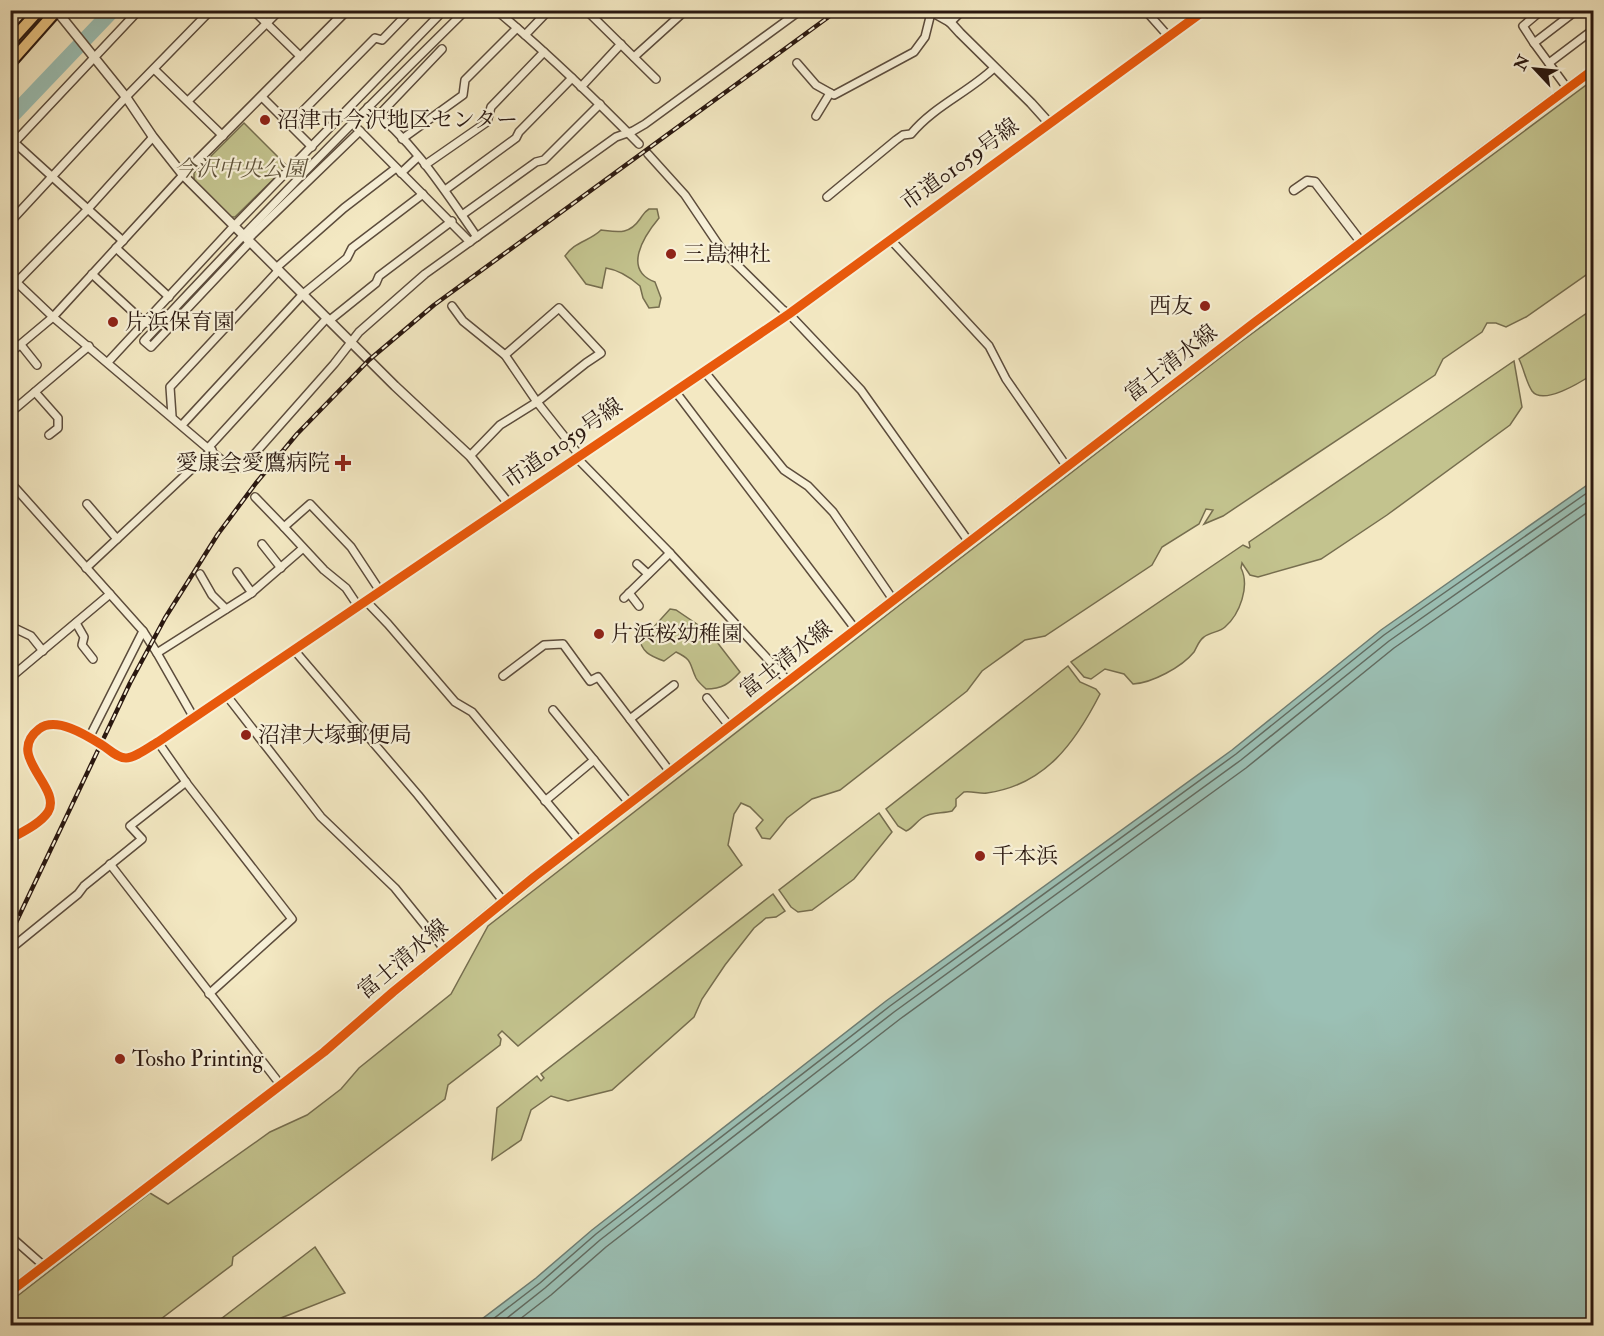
<svg xmlns="http://www.w3.org/2000/svg" width="1604" height="1336" viewBox="0 0 1604 1336" font-family="'IM FELL Double Pica','Noto Serif JP',serif">
<style>
.green{fill:#c3c38e;stroke:#766e4f;stroke-width:1.5}
.water{fill:#9bc0b5;stroke:#6e7d73;stroke-width:1.5}
.lines{fill:none;stroke-linecap:round;stroke-linejoin:round}
.shore{stroke:#626c62;stroke-width:1.5}
.river{stroke:#9bc0b5;stroke-width:15}
.minor-casing{stroke:#5c4c3c;stroke-width:10}
.tertiary-casing{stroke:#5c4c3c;stroke-width:11}
.secondary-casing{stroke:#2a1810;stroke-width:12}
.trunk-casing{stroke:#2a1810;stroke-width:14}
.minor{stroke:#f7f0d7;stroke-width:7}
.tertiary{stroke:#f7f0d7;stroke-width:8}
.secondary{stroke:#f7f0d7;stroke-width:9}
.trunk{stroke:#eac481;stroke-width:10}
.rail-casing{stroke:#2a1810;stroke-width:4.5}
.rail{stroke:#f7f0d7;stroke-width:2;stroke-dasharray:7;stroke-linecap:butt}
.cycleway-casing{stroke:#f7f0d7;stroke-width:13}
.cycleway{stroke:#e8590c;stroke-width:9}
.poi-dot{fill:#8f2418;stroke:#f7f0d7;stroke-width:2}
.labels{text-anchor:middle;dominant-baseline:central;stroke-width:4.5;stroke-linejoin:round;paint-order:stroke}
.poi-label{font-size:22px;fill:#2a1810;stroke:#f7f0d7;text-anchor:start}
.street-label{font-size:22px;fill:#2a1810;stroke:#f7f0d7}
.park-label{font-size:22px;font-style:italic;fill:#60543c;stroke:#f7f0d7}
</style>
<rect width="100%" height="100%" fill="#f3e8c2"/>
<filter id="stains"><feTurbulence type="fractalNoise" baseFrequency=".00333" numOctaves="4"/><feColorMatrix values="0 0 0 0 .2 0 0 0 0 .09 0 0 0 0 .02 0 0 0 .5 -.17"/></filter>
<radialGradient id="worn" r=".72"><stop offset=".6" stop-color="#630" stop-opacity="0"/><stop offset="1" stop-color="#630" stop-opacity=".3"/></radialGradient>
<g class="green">
<path d="M 1593,80 L 1593,270 L 1526,317 L 1506,327 L 1496,323 L 1487,323 L 1482,332 L 1443,359 L 1435,375 L 1223,516 L 1204,524 L 1213,510 L 1206,509 L 1199,524 L 1162,547 L 1152,565 L 1045,636 L 1025,640 L 982,671 L 967,691 L 840,790 L 812,799 L 787,818 L 770,839 L 762,838 L 756,828 L 763,820 L 750,807 L 741,803 L 734,814 L 728,845 L 742,865 L 518,1046 L 502,1031 L 498,1035 L 501,1039 L 500,1045 L 448,1085 L 445,1099 L 233,1257 L 232,1265 L 153,1325 L 11,1325 L 11,1301 L 150,1193 L 168,1204 L 270,1132 L 307,1115 L 341,1089 L 359,1068 L 451,994 L 488,926 L 901,604 L 1242,341 Z"/>
<path d="M 244,123 L 287,166 L 235,217 L 230,217 L 194,181 L 194,173 Z"/>
<path d="M 649,209 L 657,209 L 659,218 C 644,236 622,270 655,282 L 661,298 L 659,307 L 649,308 L 643,298 L 640,286 C 631,278 619,270 606,268 L 602,288 L 586,284 L 565,256 C 574,242 590,241 601,230 C 618,232 629,235 640,219 C 643,215 644,212 649,209 Z"/>
<path d="M 1593,309 L 1593,374 C 1581,382 1543,406 1532,391 C 1526,382 1524,369 1519,359 Z"/>
<path d="M 1514,361 L 1522,407 L 1510,425 L 1387,515 L 1321,559 L 1258,577 L 1250,575 L 1242,563 L 1241,568 C 1250,586 1240,614 1225,627 C 1220,632 1210,632 1204,637 C 1199,640 1197,647 1194,652 C 1182,667 1152,683 1133,684 L 1124,674 L 1105,669 L 1091,679 L 1084,677 L 1071,662 L 1243,545 L 1249,548 L 1250,547 L 1249,542 Z"/>
<path d="M 670,609 L 676,610 L 710,633 L 740,672 C 729,684 722,689 706,689 C 703,686 698,682 696,678 C 689,663 693,660 676,652 L 664,661 C 650,656 641,652 639,636 L 652,629 Z"/>
<path d="M 1068,666 L 1080,682 L 1096,689 L 1100,694 C 1075,743 1045,785 987,793 C 980,794 972,791 964,792 L 956,799 L 956,806 L 952,811 C 942,814 931,811 922,818 C 915,823 913,828 906,831 L 898,826 L 886,809 Z"/>
<path d="M 879,813 L 892,832 L 854,879 L 812,910 L 798,912 L 791,907 L 779,890 Z"/>
<path d="M 773,894 L 785,911 L 776,917 L 766,918 L 754,928 L 725,965 L 702,999 L 694,1017 L 612,1090 L 568,1101 L 551,1096 L 531,1110 L 521,1140 L 492,1160 L 497,1108 L 537,1076 L 541,1081 L 544,1078 L 541,1074 Z"/>
<path d="M 315,1247 L 345,1293 L 281,1318 L 275,1325 L 213,1325 Z"/>
</g>
<path class="water" d="M 1593,481 L 1593,1325 L 474,1325 L 536,1278 L 592,1230 L 886,1001 L 1232,750 L 1381,630 Z"/>
<g class="lines">
<g class="shore">
<path d="M 484,1326 L 540,1283 L 596,1234 L 890,1006 L 1236,754 L 1384,635 L 1594,488"/>
<path d="M 497,1326 L 545,1288 L 600,1240 L 894,1012 L 1241,760 L 1389,641 L 1594,497"/>
<path d="M 511,1326 L 551,1295 L 606,1247 L 900,1019 L 1246,768 L 1394,648 L 1594,508"/>
</g>
<path class="river" d="M 10,118 L 113,10"/>
<defs>
<g id="minor">
<path d="M 253,10 L 301,57"/>
<path d="M 496,10 C 546,52 593,97 639,144"/>
<path d="M 586,10 L 656,79"/>
<path d="M 653,10 L 654,11"/>
<path d="M 1145,10 L 1169,37"/>
<path d="M 1590,10 L 1594,14"/>
<path d="M 525,35 L 549,10"/>
<path d="M 1534,43 L 1523,26 L 1542,10"/>
<path d="M 634,57 L 686,10"/>
<path d="M 797,63 L 816,85 L 834,95 L 914,52 L 925,37 L 931,13"/>
<path d="M 1549,63 L 1594,29"/>
<path d="M 154,69 L 223,136"/>
<path d="M 581,87 L 621,44"/>
<path d="M 1567,88 L 1534,43 L 1577,10"/>
<path d="M 262,97 L 312,147"/>
<path d="M 188,101 L 280,10"/>
<path d="M 368,107 C 413,140 445,191 477,237"/>
<path d="M 379,115 L 442,49"/>
<path d="M 816,116 L 830,93"/>
<path d="M 352,123 L 470,242"/>
<path d="M 290,124 L 375,38 L 382,40 L 411,10"/>
<path d="M 402,139 L 463,95 L 465,80 L 517,28"/>
<path d="M 15,143 L 123,241"/>
<path d="M 10,147 L 139,10"/>
<path d="M 648,154 L 685,195 L 722,250 L 782,309 L 789,314 L 861,390 L 969,542"/>
<path d="M 425,165 L 487,122 L 491,107 L 544,52"/>
<path d="M 401,173 L 418,157"/>
<path d="M 445,190 L 516,138 L 519,132 L 572,78"/>
<path d="M 827,197 L 896,140 L 903,135 L 911,134 C 934,106 969,92 994,68"/>
<path d="M 462,215 L 536,162 L 544,160 L 600,104"/>
<path d="M 10,222 L 126,97 L 211,10"/>
<path d="M 890,239 L 989,346 L 1006,379 L 1067,467"/>
<path d="M 247,240 L 360,131"/>
<path d="M 250,242 L 151,347 L 144,341 C 249,228 356,118 466,10"/>
<path d="M 116,248 L 169,297"/>
<path d="M 276,268 L 344,208 L 396,168"/>
<path d="M 92,274 L 145,323"/>
<path d="M 10,276 L 53,317 L 231,468 L 242,468 L 334,364 L 359,332 L 425,274 L 616,137 L 633,131 L 645,124 L 801,10"/>
<path d="M 10,289 L 87,210 L 153,137"/>
<path d="M 452,306 L 463,321 L 505,355 L 537,402 L 579,455"/>
<path d="M 330,320 L 376,283 L 379,276 L 452,221"/>
<path d="M 21,345 L 37,365"/>
<path d="M 10,353 L 53,317 L 183,175"/>
<path d="M 108,362 L 234,226 L 444,10"/>
<path d="M 704,371 L 784,470 L 808,486 L 833,512 L 894,601"/>
<path d="M 675,391 L 856,630"/>
<path d="M 35,392 L 58,418 L 58,428 L 49,435"/>
<path d="M 10,413 L 89,346"/>
<path d="M 172,416 L 170,387 L 279,270"/>
<path d="M 182,425 L 303,294 L 347,258 L 352,248 L 423,194"/>
<path d="M 209,447 L 327,318"/>
<path d="M 470,456 L 500,425 L 537,402 L 586,363 L 601,353 L 559,308 L 505,355"/>
<path d="M 576,457 L 668,551 L 789,682"/>
<path d="M 10,482 L 143,631 L 89,738"/>
<path d="M 255,497 L 284,527 L 310,504 L 351,547 L 380,591"/>
<path d="M 87,504 L 117,539"/>
<path d="M 284,527 L 324,570 L 346,588 L 358,606"/>
<path d="M 262,544 L 281,568"/>
<path d="M 637,564 L 648,574"/>
<path d="M 86,568 L 212,450"/>
<path d="M 237,572 L 252,593"/>
<path d="M 200,574 L 212,595 L 226,609"/>
<path d="M 629,593 L 639,606"/>
<path d="M 624,598 L 670,553"/>
<path d="M 366,601 L 388,624 L 455,702 L 472,712 L 580,842"/>
<path d="M 76,623 L 84,637 L 82,645 L 93,659"/>
<path d="M 10,626 L 31,636 L 43,651"/>
<path d="M 143,631 L 157,653"/>
<path d="M 295,651 L 418,795 L 504,902"/>
<path d="M 503,676 L 544,645 L 563,644 L 590,681 L 598,677 L 671,773"/>
<path d="M 10,678 L 110,594"/>
<path d="M 227,696 L 321,817 L 395,888 L 445,950"/>
<path d="M 707,698 L 730,727"/>
<path d="M 553,710 L 630,804"/>
<path d="M 194,718 L 157,653 L 250,594 L 302,549"/>
<path d="M 630,719 L 674,685"/>
<path d="M 158,742 L 188,785 L 292,919 L 209,994"/>
<path d="M 545,801 L 594,760"/>
<path d="M 110,864 L 276,1079"/>
<path d="M 10,951 L 14,946 L 78,894 L 84,886 L 142,839 L 130,826 L 186,782"/>
<path d="M 10,1236 L 44,1266"/>
</g>
<g id="tertiary">
<path d="M 56,10 L 126,97 L 153,137 L 183,175 L 395,386 L 470,456 L 509,504"/>
<path d="M 916,10 L 934,13 L 950,22"/>
<path d="M 944,10 L 950,22 L 960,33 L 1031,103 L 1049,123"/>
<path d="M 950,22 L 962,10"/>
<path d="M 183,175 L 347,10"/>
<path d="M 1294,190 L 1307,181 L 1315,182 L 1361,242"/>
<path d="M 10,839 C 22,832 40,824 48,812 C 63,787 4,756 39,729 C 56,716 86,735 102,745 C 109,749 117,758 126,758 C 135,758 149,747 158,742 L 789,314 L 1205,10"/>
</g>
<path id="secondary" d="M 10,1292 L 324,1052 L 393,992 L 534,877 L 1255,322 L 1594,69"/>
<g id="trunk">
<path d="M 10,42 L 39,10"/>
<path d="M 10,63 L 57,10"/>
</g>
</defs>
<use href="#minor" class="minor-casing"/>
<use href="#tertiary" class="tertiary-casing"/>
<use href="#secondary" class="secondary-casing"/>
<use href="#trunk" class="trunk-casing"/>
<use href="#minor" class="minor"/>
<use href="#tertiary" class="tertiary"/>
<use href="#secondary" class="secondary"/>
<use href="#trunk" class="trunk"/>
<defs>
<path id="rail" d="M 10,935 L 130,683 L 165,618 L 218,534 L 256,483 L 297,434 L 369,360 L 434,305 L 838,10"/>
</defs>
<use href="#rail" class="rail-casing"/>
<use href="#rail" class="rail"/>
<defs>
<g id="cycleway">
<path d="M 10,839 C 22,832 40,824 48,812 C 63,787 4,756 39,729 C 56,716 86,735 102,745 C 109,749 117,758 126,758 C 135,758 149,747 158,742 L 789,314 L 1205,10"/>
<path d="M 10,1292 L 324,1052 L 393,992 L 534,877 L 1255,322 L 1594,69"/>
</g>
</defs>
<use href="#cycleway" class="cycleway-casing"/>
<use href="#cycleway" class="cycleway"/>
</g>
<g class="poi-dot">
<circle cx="265" cy="120" r="6"/>
<circle cx="671" cy="254" r="6"/>
<circle cx="1205" cy="306" r="6"/>
<circle cx="113" cy="322" r="6"/>
<path d="M340 454h6v6h6v6h-6v6h-6v-6h-6v-6h6z"/>
<circle cx="599" cy="634" r="6"/>
<circle cx="246" cy="735" r="6"/>
<circle cx="980" cy="856" r="6"/>
<circle cx="120" cy="1059" r="6"/>
</g>
<g class="labels">
<g class="poi-label">
<text x="277" y="120">沼津市今沢地区センター</text>
<text x="683" y="254">三島神社</text>
<text x="1193" y="306" text-anchor="end">西友</text>
<text x="125" y="322">片浜保育園</text>
<text x="330" y="463" text-anchor="end">愛康会愛鷹病院</text>
<text x="611" y="634">片浜桜幼稚園</text>
<text x="258" y="735">沼津大塚郵便局</text>
<text x="992" y="856">千本浜</text>
<text x="132" y="1059">Tosho Printing</text>
</g>
<g class="street-label">
<text transform="translate(960 164) rotate(-36)">市道01059号線</text>
<text transform="translate(1171 363) rotate(-38)">富士清水線</text>
<text transform="translate(563 443) rotate(-35)">市道01059号線</text>
<text transform="translate(786 659) rotate(-38)">富士清水線</text>
<text transform="translate(403 959) rotate(-40)">富士清水線</text>
</g>
<g class="park-label">
<text x="240" y="169">今沢中央公園</text>
</g>
</g>
<rect width="1604" height="1336" fill="none" stroke="#f3e8c2" stroke-width="36"/>
<rect x="12" y="12" width="1580" height="1312" fill="none" stroke="#2a1810" stroke-width="3"/>
<rect x="18" y="18" width="1568" height="1300" fill="none" stroke="#2a1810" stroke-width="1.5"/>
<g transform="translate(1535 69) rotate(296)" stroke="#f7f0d7" stroke-width="4.5" paint-order="stroke">
<path d="M0-4.5L10 22L0 15L-10 22Z" fill="#2a1810"/>
<text y="-9" font-size="16" font-weight="bold" text-anchor="middle" fill="#2a1810">N</text>
</g>
<rect width="100%" height="100%" filter="url(#stains)"/>
<rect width="100%" height="100%" fill="url(#worn)"/>
</svg>
